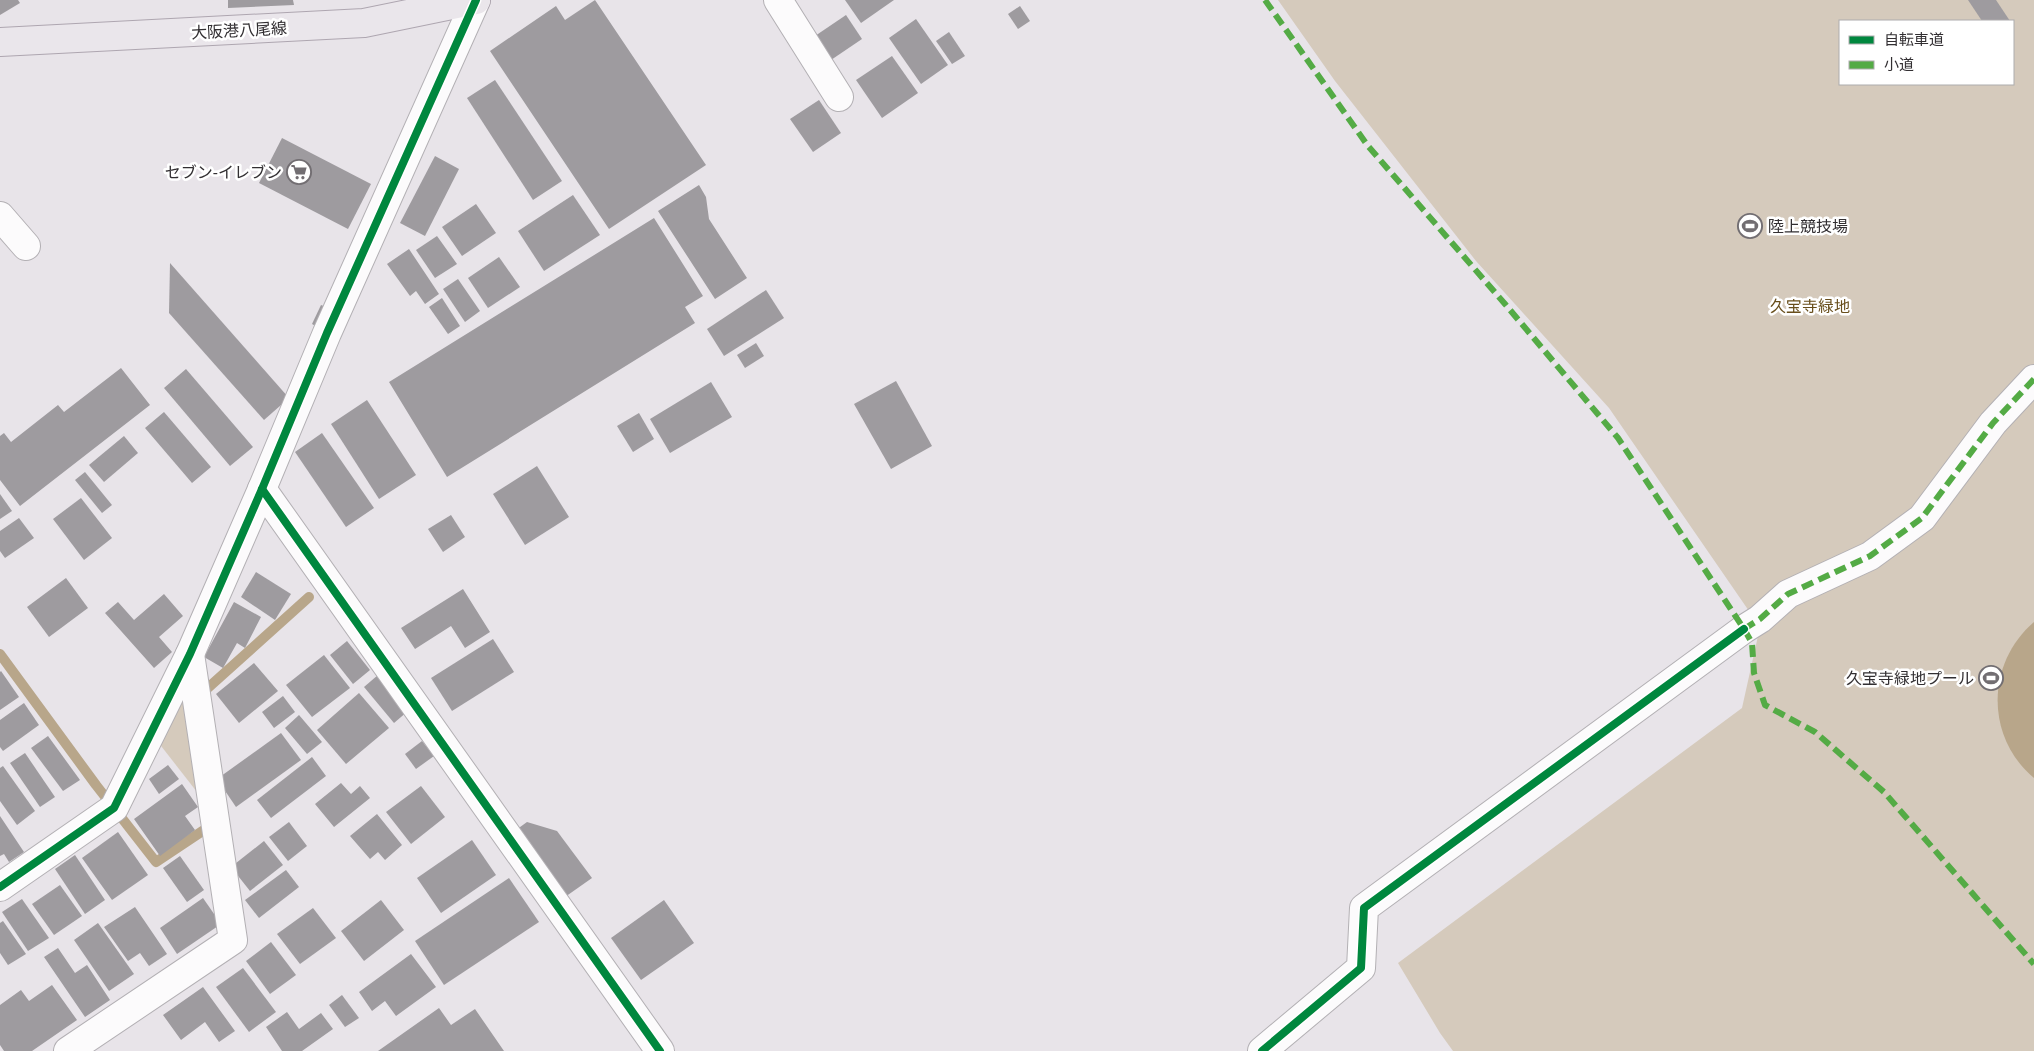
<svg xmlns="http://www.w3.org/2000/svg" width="2034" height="1051" viewBox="0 0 2034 1051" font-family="'Open Sans','Noto Sans JP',sans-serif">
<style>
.green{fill:#d5cabc;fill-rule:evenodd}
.water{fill:#b8a68a}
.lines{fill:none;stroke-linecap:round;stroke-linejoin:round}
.stream{stroke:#b8a68a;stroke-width:10}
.building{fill:#9e9b9f}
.minor-casing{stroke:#b3b0b4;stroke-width:30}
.major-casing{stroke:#aea6b0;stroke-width:30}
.minor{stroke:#fcfbfc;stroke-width:28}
.major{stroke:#eae6eb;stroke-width:28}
.quiet{stroke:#54ab45;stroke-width:6;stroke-dasharray:12 6;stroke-linecap:butt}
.cycleway-casing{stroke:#fff;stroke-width:11}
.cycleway{stroke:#00873e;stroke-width:8}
.labels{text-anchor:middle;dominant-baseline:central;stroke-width:5;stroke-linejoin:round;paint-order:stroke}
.street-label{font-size:16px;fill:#322f32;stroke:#fff}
.poi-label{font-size:16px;fill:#322f32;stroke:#fff;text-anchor:end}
.park-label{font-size:16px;fill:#684e1b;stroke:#fff}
</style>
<rect width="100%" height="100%" fill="#e8e4e9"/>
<g class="green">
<path d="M 1278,0 L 2034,0 L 2034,1051 L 1453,1051 L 1440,1033 L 1398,963 L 1742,708 L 1760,627 L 1609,408 L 1476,261 L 1335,81 ZM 1840,21 L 2013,21 L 2013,84 L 1840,84 Z"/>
<path d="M 182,699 L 197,792 L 158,742 Z"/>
</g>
<path class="water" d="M 2034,622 L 2034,778 C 1985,737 1986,663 2034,622 Z"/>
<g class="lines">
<g class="stream">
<path d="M 0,654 L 96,785 L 156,862 L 207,828 L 206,820"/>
<path d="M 200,695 L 309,597"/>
</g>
</g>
<g class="building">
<path d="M 0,0 L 18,0 L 20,3 L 0,15 Z"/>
<path d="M 228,0 L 293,0 L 294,5 L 228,8 Z"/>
<path d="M 595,0 L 706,165 L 609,229 L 490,51 L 556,6 L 565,20 Z"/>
<path d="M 845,0 L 894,0 L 861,23 Z"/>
<path d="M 1968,0 L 1996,0 L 2010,21 L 1982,21 Z"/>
<path d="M 1020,6 L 1030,21 L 1018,29 L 1008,14 Z"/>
<path d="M 846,15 L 862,39 L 831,60 L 815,36 Z"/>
<path d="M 916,19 L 948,65 L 921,84 L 889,38 Z"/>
<path d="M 949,32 L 965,56 L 952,64 L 936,41 Z"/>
<path d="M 892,56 L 918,93 L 882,118 L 856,80 Z"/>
<path d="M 495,80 L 562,181 L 533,200 L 467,98 Z"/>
<path d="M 819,100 L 841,133 L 813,152 L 790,119 Z"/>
<path d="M 282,138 L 371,184 L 348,229 L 259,183 Z"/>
<path d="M 435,156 L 459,169 L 425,236 L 400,223 Z"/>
<path d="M 699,185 L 706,197 L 709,219 L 747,278 L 715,299 L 658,211 Z"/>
<path d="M 573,195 L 600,235 L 544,271 L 518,231 Z"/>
<path d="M 476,204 L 496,233 L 462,256 L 442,227 Z"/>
<path d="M 654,218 L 703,296 L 685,307 L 695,323 L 447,477 L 389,382 Z"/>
<path d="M 437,236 L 457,264 L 435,278 L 416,250 Z"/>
<path d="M 409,249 L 439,294 L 425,304 L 416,291 L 410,296 L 387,264 Z"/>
<path d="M 499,257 L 520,287 L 488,308 L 468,278 Z"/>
<path d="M 170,263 L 289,398 L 264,420 L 169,313 Z"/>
<path d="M 458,279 L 480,311 L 465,322 L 443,289 Z"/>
<path d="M 766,290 L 784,318 L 724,356 L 707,329 Z"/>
<path d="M 442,298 L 460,326 L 448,334 L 429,307 Z"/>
<path d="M 321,305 L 331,309 L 321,329 L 312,324 Z"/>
<path d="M 756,343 L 764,356 L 745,368 L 737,355 Z"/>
<path d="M 121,368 L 150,405 L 20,506 L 0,480 L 0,436 L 4,433 L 11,442 L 58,405 L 64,412 Z"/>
<path d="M 186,369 L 253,447 L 230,466 L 164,388 Z"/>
<path d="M 896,381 L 932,446 L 891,469 L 854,404 Z"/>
<path d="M 711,382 L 732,417 L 670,453 L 650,419 Z"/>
<path d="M 367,400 L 416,475 L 379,499 L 331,424 Z"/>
<path d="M 164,412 L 211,467 L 192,483 L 145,428 Z"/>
<path d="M 639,413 L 654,439 L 633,452 L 617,426 Z"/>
<path d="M 322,433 L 374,508 L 346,527 L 295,452 Z"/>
<path d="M 124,436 L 138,453 L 104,482 L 89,465 Z"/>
<path d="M 537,466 L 569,517 L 525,545 L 493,494 Z"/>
<path d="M 85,472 L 112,505 L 102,513 L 75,480 Z"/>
<path d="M 0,494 L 12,511 L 0,519 Z"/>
<path d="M 81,498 L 112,538 L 84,560 L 53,519 Z"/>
<path d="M 451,515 L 465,537 L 443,552 L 428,529 Z"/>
<path d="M 19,518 L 34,538 L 5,558 L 0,551 L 0,531 Z"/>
<path d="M 256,572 L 291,594 L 275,620 L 241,597 Z"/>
<path d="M 66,578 L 88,608 L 49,637 L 27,607 Z"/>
<path d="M 463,589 L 490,632 L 465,648 L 451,626 L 415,649 L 401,628 Z"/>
<path d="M 164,594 L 183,616 L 159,637 L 172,652 L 154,668 L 105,613 L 118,602 L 134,620 Z"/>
<path d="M 234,602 L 261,617 L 245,648 L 237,643 L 223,668 L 204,657 Z"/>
<path d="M 493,639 L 514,672 L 452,711 L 431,678 Z"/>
<path d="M 347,641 L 370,670 L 353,684 L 330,655 Z"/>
<path d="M 324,655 L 350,688 L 312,717 L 286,685 Z"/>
<path d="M 254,663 L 278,691 L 239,723 L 216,694 Z"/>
<path d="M 1,671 L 19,697 L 0,710 L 0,672 Z"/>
<path d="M 378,675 L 408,711 L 394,723 L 364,687 Z"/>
<path d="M 359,693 L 389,728 L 346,764 L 317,730 Z"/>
<path d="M 283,696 L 295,712 L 274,728 L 262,712 Z"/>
<path d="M 24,703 L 39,725 L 3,751 L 0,747 L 0,720 Z"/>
<path d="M 299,715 L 322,742 L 307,754 L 285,728 Z"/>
<path d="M 281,733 L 301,760 L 236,807 L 217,779 Z"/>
<path d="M 48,736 L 80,780 L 63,791 L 31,748 Z"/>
<path d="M 422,741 L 434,756 L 416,769 L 405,754 Z"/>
<path d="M 25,753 L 55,797 L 40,807 L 10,763 Z"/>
<path d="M 312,757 L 326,776 L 271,818 L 257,800 Z"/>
<path d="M 168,765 L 179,779 L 159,794 L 149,779 Z"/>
<path d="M 3,766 L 35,811 L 17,825 L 0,801 L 0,768 Z"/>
<path d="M 341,783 L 351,794 L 360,786 L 370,798 L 334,827 L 315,804 Z"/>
<path d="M 182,784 L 198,807 L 185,816 L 195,830 L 160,856 L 134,819 Z"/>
<path d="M 421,786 L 445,817 L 411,844 L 386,812 Z"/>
<path d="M 377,814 L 402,845 L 385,860 L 378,852 L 370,859 L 350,836 Z"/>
<path d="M 0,816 L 24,852 L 9,862 L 4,854 L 0,856 Z"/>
<path d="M 289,822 L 307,846 L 288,861 L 269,837 Z"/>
<path d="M 527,822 L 557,831 L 592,878 L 565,897 L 516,830 Z"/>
<path d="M 118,832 L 148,875 L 112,900 L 82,858 Z"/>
<path d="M 472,840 L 496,875 L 441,913 L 417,878 Z"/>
<path d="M 264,841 L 283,865 L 250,891 L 231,867 Z"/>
<path d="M 75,855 L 105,900 L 85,914 L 55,869 Z"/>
<path d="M 180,856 L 204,890 L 187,902 L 163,868 Z"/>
<path d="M 286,870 L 299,887 L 259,918 L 245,900 Z"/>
<path d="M 509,878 L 539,922 L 444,985 L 415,941 Z"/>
<path d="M 60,885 L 82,916 L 54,935 L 32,904 Z"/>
<path d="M 203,898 L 221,924 L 177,954 L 160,928 Z"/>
<path d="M 22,899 L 49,938 L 28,951 L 2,912 Z"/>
<path d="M 381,900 L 404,930 L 364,961 L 341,931 Z"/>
<path d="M 664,900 L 694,943 L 641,980 L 611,938 Z"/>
<path d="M 135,907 L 167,954 L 149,966 L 140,953 L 128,961 L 104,927 Z"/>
<path d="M 313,908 L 336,938 L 300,964 L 277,934 Z"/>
<path d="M 3,921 L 26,954 L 8,965 L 0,953 L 0,923 Z"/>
<path d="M 98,923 L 134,974 L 109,991 L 74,940 Z"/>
<path d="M 271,942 L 296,975 L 270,994 L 246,961 Z"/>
<path d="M 58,948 L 75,973 L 87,965 L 110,1000 L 85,1017 L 44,957 Z"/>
<path d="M 411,954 L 436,987 L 396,1016 L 385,1001 L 372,1011 L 359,992 Z"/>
<path d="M 243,968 L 276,1012 L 249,1032 L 216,987 Z"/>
<path d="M 52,985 L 77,1020 L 32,1051 L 4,1051 L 0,1045 L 0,1005 L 21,990 L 29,1001 Z"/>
<path d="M 203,987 L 235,1031 L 219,1042 L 205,1022 L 181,1040 L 163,1015 Z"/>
<path d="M 342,995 L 359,1018 L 345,1027 L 329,1005 Z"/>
<path d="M 439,1008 L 451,1025 L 475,1009 L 504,1051 L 378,1051 Z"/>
<path d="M 287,1012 L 299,1029 L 321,1013 L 333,1029 L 302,1051 L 282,1051 L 266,1027 Z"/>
</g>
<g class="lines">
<defs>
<g id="minor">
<path d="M 778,0 L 839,97"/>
<path d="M 0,216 L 26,246"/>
<path d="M 262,489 L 660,1051"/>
<path d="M 0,887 L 114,808 L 190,654 L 262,489 L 327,333 L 476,0"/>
<path d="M 68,1051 L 233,940 L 190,654"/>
<path d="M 1262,1051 L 1361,968 L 1364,908 L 1744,629 L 1760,619 L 1788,594 L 1870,556 L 1922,518 L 1993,423 L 2034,379"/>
</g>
<path id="major" d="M 0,42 L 364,23 L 476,0"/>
</defs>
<use href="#minor" class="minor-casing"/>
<use href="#major" class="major-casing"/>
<use href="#minor" class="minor"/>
<use href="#major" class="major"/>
<g class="quiet">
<path d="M 1265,0 L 1368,146 L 1505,304 L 1618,438 L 1744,629 L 1752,643 L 1754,673 L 1765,705 L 1815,732 L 1884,792 L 2034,964"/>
<path d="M 1744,629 L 1760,619 L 1788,594 L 1870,556 L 1922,518 L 1993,423 L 2034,379"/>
</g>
<defs>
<g id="cycleway">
<path d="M 262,489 L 660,1051"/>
<path d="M 0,887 L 114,808 L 190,654 L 262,489 L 327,333 L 476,0"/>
<path d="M 1262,1051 L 1361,968 L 1364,908 L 1744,629"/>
</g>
</defs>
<use href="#cycleway" class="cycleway-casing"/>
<use href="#cycleway" class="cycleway"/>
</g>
<defs>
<symbol id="supermarket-ring" viewBox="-11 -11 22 22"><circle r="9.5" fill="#fff" stroke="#726e72" stroke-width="1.5"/><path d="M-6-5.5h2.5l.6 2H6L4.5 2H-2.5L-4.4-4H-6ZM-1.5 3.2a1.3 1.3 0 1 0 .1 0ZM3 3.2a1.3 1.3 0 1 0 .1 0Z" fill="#726e72"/></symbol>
<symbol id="stadium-ring" viewBox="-11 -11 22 22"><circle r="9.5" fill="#fff" stroke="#726e72" stroke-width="1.5"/><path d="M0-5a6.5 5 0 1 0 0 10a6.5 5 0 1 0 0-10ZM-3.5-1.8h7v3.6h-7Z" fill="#726e72"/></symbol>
</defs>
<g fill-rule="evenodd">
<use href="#supermarket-ring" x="285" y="158" width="28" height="28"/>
<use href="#stadium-ring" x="1736" y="212" width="28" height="28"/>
<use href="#stadium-ring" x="1977" y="664" width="28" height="28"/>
</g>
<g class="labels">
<g class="street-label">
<text transform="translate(239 30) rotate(-3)">大阪港八尾線</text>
</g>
<g class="poi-label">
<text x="282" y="172">セブン-イレブン</text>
<text x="1768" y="226" text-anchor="start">陸上競技場</text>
<text x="1974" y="678">久宝寺緑地プール</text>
</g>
<g class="park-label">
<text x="1810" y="306">久宝寺緑地</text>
</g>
</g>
<rect x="1839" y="20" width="175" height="65" fill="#ffffff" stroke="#adacad"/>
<rect x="1849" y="36" width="25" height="8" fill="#00873e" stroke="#adacad"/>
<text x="1884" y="45" font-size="15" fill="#322f32">自転車道</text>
<rect x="1849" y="61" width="25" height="8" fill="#54ab45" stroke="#adacad"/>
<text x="1884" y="70" font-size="15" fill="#322f32">小道</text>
</svg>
